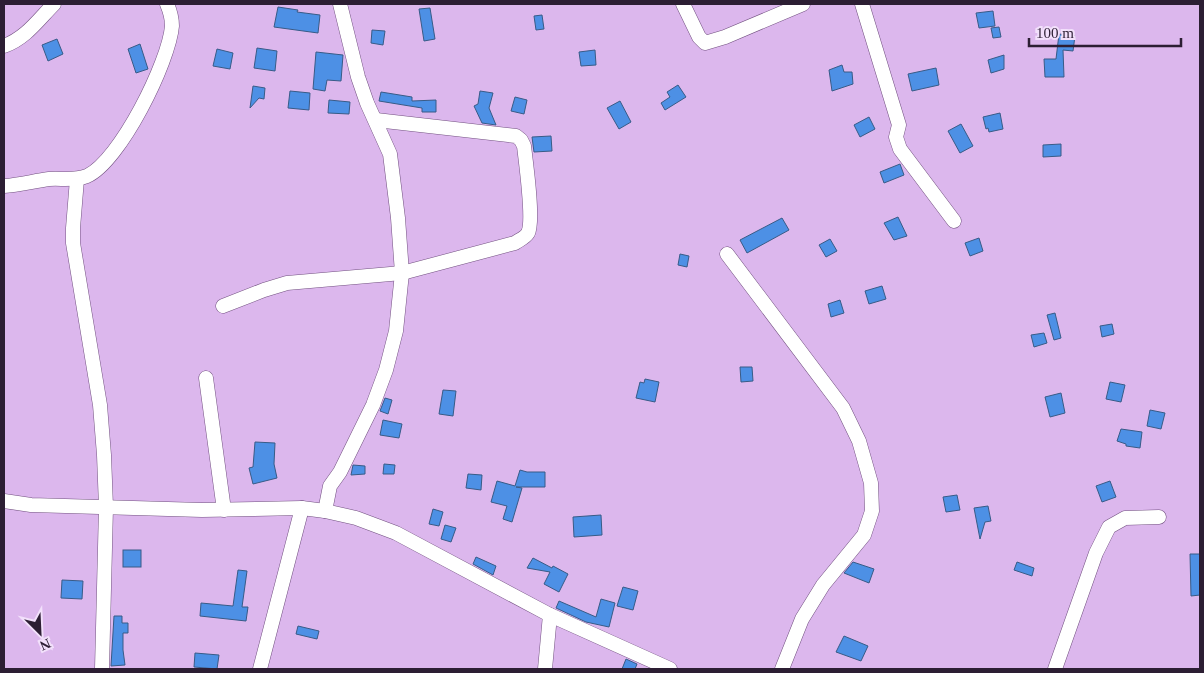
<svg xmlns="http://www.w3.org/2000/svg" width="1204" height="673" viewBox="0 0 1204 673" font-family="'Times New Roman',serif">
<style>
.building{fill:#4d90e5;stroke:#385b87}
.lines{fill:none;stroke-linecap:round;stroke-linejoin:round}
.minor-casing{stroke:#725180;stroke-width:15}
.minor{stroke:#fff;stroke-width:14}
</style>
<rect width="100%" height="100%" fill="#dcb7ed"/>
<g class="building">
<path d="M 278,7 L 298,10 L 297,12 L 320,15 L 318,33 L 274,27 Z"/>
<path d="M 430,8 L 435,39 L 424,41 L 419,9 Z"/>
<path d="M 993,11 L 995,26 L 979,28 L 976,13 Z"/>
<path d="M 542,15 L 544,29 L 536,30 L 534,16 Z"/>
<path d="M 999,27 L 1001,37 L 993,38 L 991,28 Z"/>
<path d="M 372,30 L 385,31 L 383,45 L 371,43 Z"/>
<path d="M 1059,34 L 1075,36 L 1073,51 L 1063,50 L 1064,77 L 1045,77 L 1044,59 L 1056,59 Z"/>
<path d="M 57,39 L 63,54 L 48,61 L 42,45 Z"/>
<path d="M 140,44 L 148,69 L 136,73 L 128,49 Z"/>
<path d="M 257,48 L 277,51 L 275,71 L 254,68 Z"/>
<path d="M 217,49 L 233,53 L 230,69 L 213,66 Z"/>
<path d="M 595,50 L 596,65 L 581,66 L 579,52 Z"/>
<path d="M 316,52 L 343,55 L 341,81 L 327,80 L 325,91 L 313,89 Z"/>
<path d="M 1004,55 L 1004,69 L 991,73 L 988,60 Z"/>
<path d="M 842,65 L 844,72 L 852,72 L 853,84 L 832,91 L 829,70 Z"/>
<path d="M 936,68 L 939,85 L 912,91 L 908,74 Z"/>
<path d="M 678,85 L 686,97 L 665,110 L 661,103 L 670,97 L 667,92 Z"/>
<path d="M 253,86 L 265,88 L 264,99 L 259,98 L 250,108 Z"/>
<path d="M 290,91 L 310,93 L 309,110 L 288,108 Z"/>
<path d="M 480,91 L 493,93 L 489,108 L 496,125 L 482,123 L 474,106 L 478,104 Z"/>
<path d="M 381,92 L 412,97 L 412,101 L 436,100 L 436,112 L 422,112 L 422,108 L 379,101 Z"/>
<path d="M 515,97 L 527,100 L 524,114 L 511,111 Z"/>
<path d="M 329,100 L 350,102 L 349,114 L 328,113 Z"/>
<path d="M 620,101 L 631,122 L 619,129 L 607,108 Z"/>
<path d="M 1000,113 L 1003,129 L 989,132 L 988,128 L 986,129 L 983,117 Z"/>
<path d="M 869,117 L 875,129 L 860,137 L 854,125 Z"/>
<path d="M 961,124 L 973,146 L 960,153 L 948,131 Z"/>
<path d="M 551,136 L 552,151 L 534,152 L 532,137 Z"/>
<path d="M 1061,144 L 1061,156 L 1043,157 L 1043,145 Z"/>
<path d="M 900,164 L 904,175 L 884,183 L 880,172 Z"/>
<path d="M 898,217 L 907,236 L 894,240 L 884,223 Z"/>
<path d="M 782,218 L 789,230 L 747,253 L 740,240 Z"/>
<path d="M 979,238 L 983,251 L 970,256 L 965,243 Z"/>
<path d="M 830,239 L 837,251 L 826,257 L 819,245 Z"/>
<path d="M 680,254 L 689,256 L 687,267 L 678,265 Z"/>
<path d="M 882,286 L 886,299 L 869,304 L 865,291 Z"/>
<path d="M 840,300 L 844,313 L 831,317 L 828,304 Z"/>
<path d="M 1055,313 L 1061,338 L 1054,340 L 1047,315 Z"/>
<path d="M 1112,324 L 1114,334 L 1102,337 L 1100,326 Z"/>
<path d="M 1044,333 L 1047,343 L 1034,347 L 1031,335 Z"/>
<path d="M 740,367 L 752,367 L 753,381 L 741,382 Z"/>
<path d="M 645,379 L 659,382 L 655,402 L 636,398 L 640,382 L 644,383 Z"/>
<path d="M 1110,382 L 1125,385 L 1121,402 L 1106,399 Z"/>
<path d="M 443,390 L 456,391 L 453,416 L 439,414 Z"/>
<path d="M 1061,393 L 1065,413 L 1050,417 L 1045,397 Z"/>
<path d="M 385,398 L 392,400 L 388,414 L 380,411 Z"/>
<path d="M 1150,410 L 1165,413 L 1161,429 L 1147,426 Z"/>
<path d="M 383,420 L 402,424 L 399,438 L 380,435 Z"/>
<path d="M 1121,429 L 1142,432 L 1140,448 L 1126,446 L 1126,444 L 1117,441 Z"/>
<path d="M 255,442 L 275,443 L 274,464 L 277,478 L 253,484 L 249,468 L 253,467 Z"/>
<path d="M 384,464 L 395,465 L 394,474 L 383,474 Z"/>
<path d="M 353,465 L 365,466 L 365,474 L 351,475 Z"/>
<path d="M 520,470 L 527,472 L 545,472 L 545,487 L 516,487 L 522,488 L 512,522 L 503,519 L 507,506 L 491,502 L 497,481 L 515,486 Z"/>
<path d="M 468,474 L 482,475 L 481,490 L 466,488 Z"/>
<path d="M 1110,481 L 1116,497 L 1102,502 L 1096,486 Z"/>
<path d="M 957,495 L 960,510 L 946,512 L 943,497 Z"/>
<path d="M 988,506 L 991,521 L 985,522 L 980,539 L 974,508 Z"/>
<path d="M 433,509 L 443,512 L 439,526 L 429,524 Z"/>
<path d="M 601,515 L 602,535 L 574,537 L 573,517 Z"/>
<path d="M 445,525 L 456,528 L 451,542 L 441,539 Z"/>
<rect x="123" y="550" width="18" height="17"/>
<path d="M 1190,554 L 1200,554 L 1200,595 L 1191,596 Z"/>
<path d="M 476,557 L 496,566 L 493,575 L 473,564 Z"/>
<path d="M 533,558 L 552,568 L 553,566 L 568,574 L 559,592 L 544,584 L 550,572 L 527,568 Z"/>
<path d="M 853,562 L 874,569 L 869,583 L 844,573 Z"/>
<path d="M 1017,562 L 1034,568 L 1032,576 L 1014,570 Z"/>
<path d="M 238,570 L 247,571 L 242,607 L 248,607 L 246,621 L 200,616 L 201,603 L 233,606 Z"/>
<path d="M 62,580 L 83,581 L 82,599 L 61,598 Z"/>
<path d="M 623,587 L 638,591 L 633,610 L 617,606 Z"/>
<path d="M 601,599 L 615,603 L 609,627 L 586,622 L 556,608 L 559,601 L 596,617 Z"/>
<path d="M 114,616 L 122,616 L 122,623 L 128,623 L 128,633 L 123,633 L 123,650 L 125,665 L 111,666 Z"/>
<path d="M 298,626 L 319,631 L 317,639 L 296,634 Z"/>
<path d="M 844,636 L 868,646 L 861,661 L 836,652 Z"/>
<path d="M 195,653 L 219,655 L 217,669 L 194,667 Z"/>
<path d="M 626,659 L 637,664 L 635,669 L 622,669 Z"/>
</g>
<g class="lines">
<defs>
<g id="minor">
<path d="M 683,4 L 699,37 L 705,43 L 725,37 L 803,4"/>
<path d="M 862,4 L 899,125 L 896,137 L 900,149 L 954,221"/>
<path d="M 4,46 C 26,38 38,20 54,4"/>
<path d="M 77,179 L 73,228 L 73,243 L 100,405 L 104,455 L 106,507 L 102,669"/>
<path d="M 4,186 C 19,185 34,181 49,179 C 61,178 75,181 87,176 C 120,161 169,62 172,26 C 172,19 170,11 167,4"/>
<path d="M 727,254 L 843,408 L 859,441 L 871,483 L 872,511 L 864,535 L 823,585 L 802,619 L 782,669"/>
<path d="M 223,306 L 264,290 L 287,283 L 402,273 L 515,243 C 519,240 525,238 528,233 C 534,221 526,163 524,146 L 521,140 L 516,136 L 376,120"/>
<path d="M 206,378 L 224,510"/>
<path d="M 4,501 L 31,505 L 202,510 L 302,508 L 325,511 L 356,518 L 396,533 L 550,615 L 670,669"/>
<path d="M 325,511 L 330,486 L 340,472 L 373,405 L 386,370 L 396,331 L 402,273 L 398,218 L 390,154 L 367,103 L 358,77 L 340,4"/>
<path d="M 260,669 L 302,508"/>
<path d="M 545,669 L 550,615"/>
<path d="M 1055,669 L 1096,553 L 1109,527 L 1125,518 L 1159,517"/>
</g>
</defs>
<use href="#minor" class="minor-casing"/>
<use href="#minor" class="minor"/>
</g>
<rect width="1204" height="673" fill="none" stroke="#2c1e33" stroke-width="10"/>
<g transform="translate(40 633) rotate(156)" stroke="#f2e0fb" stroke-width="4" paint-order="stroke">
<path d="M0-4L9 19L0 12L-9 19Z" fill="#2c1e33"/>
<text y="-8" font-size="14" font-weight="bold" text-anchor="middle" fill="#2c1e33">N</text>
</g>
<path d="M1029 38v8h152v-8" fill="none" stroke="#2c1e33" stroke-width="2.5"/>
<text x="1036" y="38" font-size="15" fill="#2c1e33" stroke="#f2e0fb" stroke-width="4" paint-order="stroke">100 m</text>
</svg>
